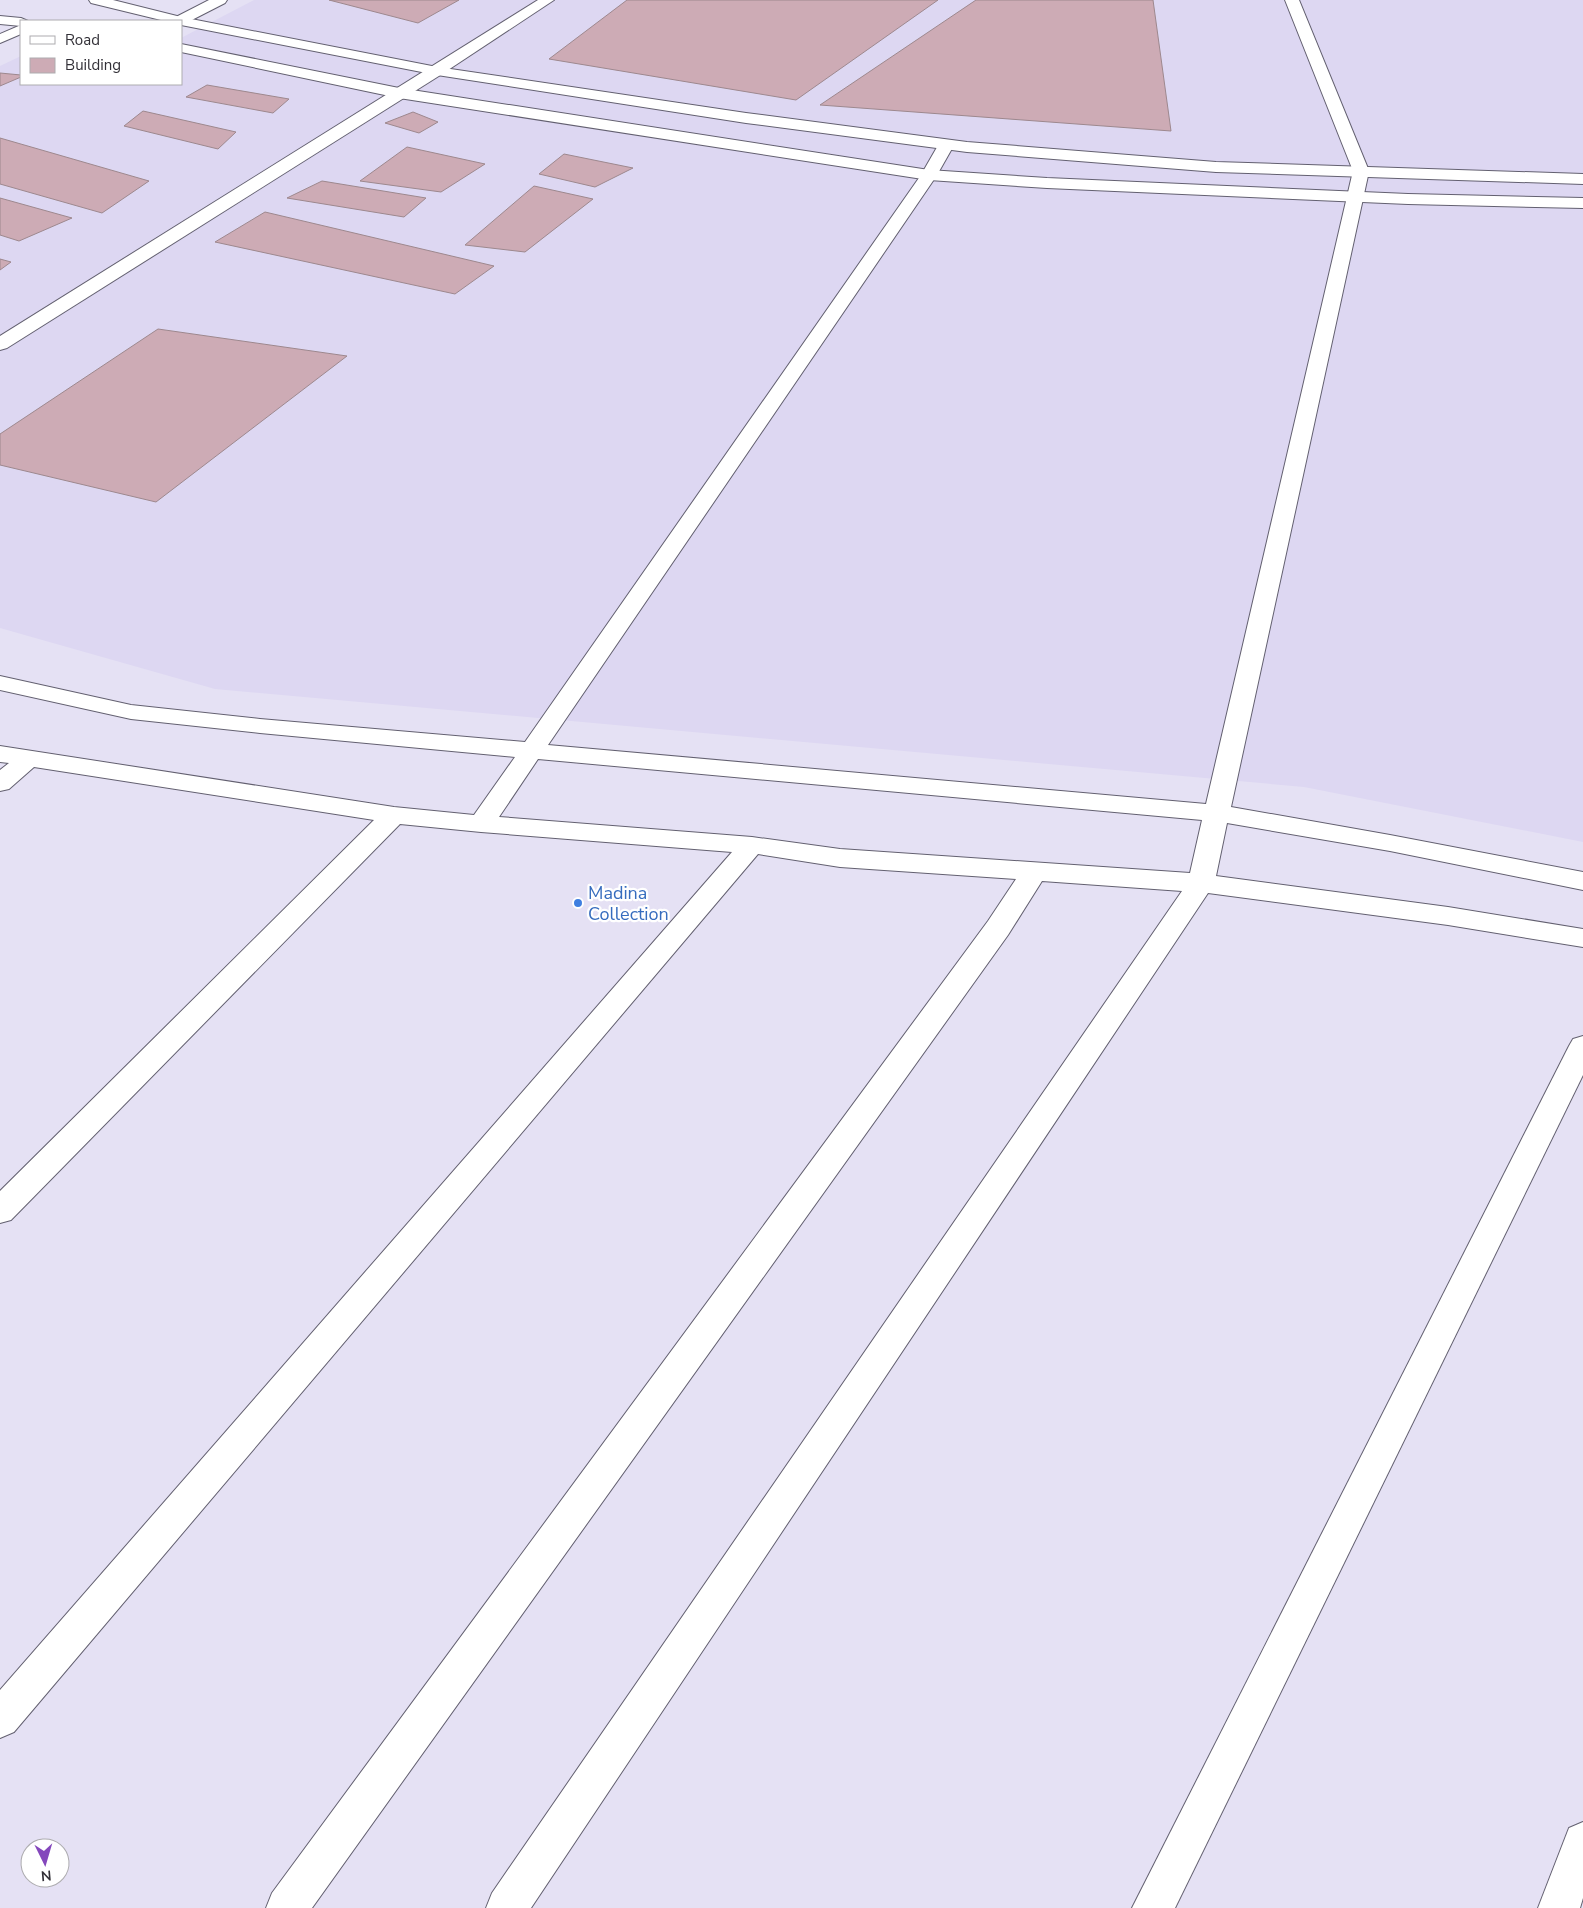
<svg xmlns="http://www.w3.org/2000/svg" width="1583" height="1908" viewBox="0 0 1583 1908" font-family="'Nunito Sans',sans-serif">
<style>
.built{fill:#ddd7f2}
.building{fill:#cdabb5;stroke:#9d888e}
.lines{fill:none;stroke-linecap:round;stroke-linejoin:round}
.minor-casing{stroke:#636070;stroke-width:2}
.tertiary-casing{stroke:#636070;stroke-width:2}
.minor{fill:#fff;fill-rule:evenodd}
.tertiary{fill:#fff;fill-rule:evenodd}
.shop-dot{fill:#3f7fe0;stroke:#fff;stroke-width:2}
.labels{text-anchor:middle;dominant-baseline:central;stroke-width:4.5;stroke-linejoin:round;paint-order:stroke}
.shop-label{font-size:18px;fill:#366cbe;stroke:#fff;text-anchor:start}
</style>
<rect width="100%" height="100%" fill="#e5e1f4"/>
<path class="built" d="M 254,0 L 1583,0 L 1583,842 L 1304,787 L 215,689 L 0,628 L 0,66 L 21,56 L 21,84 L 181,84 L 181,38 Z"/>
<g class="building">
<path d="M 329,0 L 459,0 L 418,23 Z"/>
<path d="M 627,0 L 938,0 L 796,100 L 549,59 Z"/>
<path d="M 976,0 L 1153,0 L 1171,131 L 820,105 Z"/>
<path d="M 0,73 L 21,75 L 21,77 L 0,86 Z"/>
<path d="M 207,85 L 289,99 L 273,113 L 186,97 Z"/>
<path d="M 143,111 L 236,132 L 218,149 L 124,126 Z"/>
<path d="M 413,112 L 438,122 L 419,133 L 385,123 Z"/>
<path d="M 0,138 L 149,181 L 102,213 L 0,184 Z"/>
<path d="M 407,147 L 485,164 L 441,192 L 360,181 Z"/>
<path d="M 564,154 L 633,168 L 595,187 L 539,174 Z"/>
<path d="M 322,181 L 426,198 L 404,217 L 287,198 Z"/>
<path d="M 534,186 L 593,199 L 525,252 L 465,245 Z"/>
<path d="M 0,198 L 72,218 L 19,241 L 0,235 Z"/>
<path d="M 265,212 L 494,266 L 455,294 L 215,242 Z"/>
<path d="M 0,259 L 11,262 L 0,270 Z"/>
<path d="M 158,329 L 347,356 L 156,502 L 0,465 L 0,434 Z"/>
</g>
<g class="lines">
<defs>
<g id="minor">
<path d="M 209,0 L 227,0 L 225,3 L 184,24 L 181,25 L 181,21 L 172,21 L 174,18 Z"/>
<path d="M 538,0 L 554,0 L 442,74 L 7,348 L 0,350 L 0,336 Z"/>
<path d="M 1285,0 L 1299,0 L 1369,171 L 1231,807 L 1390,835 L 1583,872 L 1583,890 L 1390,851 L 1227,823 L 1216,876 L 1448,907 L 1583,929 L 1583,947 L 1448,925 L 1208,893 L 531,1908 L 486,1908 L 492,1893 L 1182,891 L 1042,881 L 1008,935 L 312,1908 L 266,1908 L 272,1893 L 988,921 L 1016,879 L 840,867 L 758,854 L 14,1732 L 0,1738 L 0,1690 L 732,852 L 481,832 L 400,824 L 11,1220 L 0,1223 L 0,1191 L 374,820 L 34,767 L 9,789 L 0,791 L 0,770 L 9,763 L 0,762 L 0,746 L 394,807 L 474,815 L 515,757 L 260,733 L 131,719 L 0,690 L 0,676 L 131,705 L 260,719 L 525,742 L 921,175 L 940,142 L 952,142 L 954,145 L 937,175 L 548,745 L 1206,804 L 1353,171 ZM 538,759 L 1202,820 L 1190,873 L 840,849 L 752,837 L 499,817 Z"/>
<path d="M 21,25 L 21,34 L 0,43 L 0,34 Z"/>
<path d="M 1583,1036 L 1583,1075 L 1175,1908 L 1132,1908 L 1569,1046 L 1573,1039 Z"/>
<path d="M 1583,1822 L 1583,1898 L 1580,1908 L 1538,1908 L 1569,1828 Z"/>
</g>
<g id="tertiary">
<path d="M 89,0 L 113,0 L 181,17 L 437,67 L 746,113 L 967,142 L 1216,162 L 1583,174 L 1583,184 L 1216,172 L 967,152 L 746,123 L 437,75 L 181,25 L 181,21 L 165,21 L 91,3 Z"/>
<path d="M 0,16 L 21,18 L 28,21 L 21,21 L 21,26 L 0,24 Z"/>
<path d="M 181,44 L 399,88 L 929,170 L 1047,178 L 1408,194 L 1583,198 L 1583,208 L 1408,204 L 1047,188 L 929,180 L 399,98 L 181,52 Z"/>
</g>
</defs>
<use href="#minor" class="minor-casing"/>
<use href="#tertiary" class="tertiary-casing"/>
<use href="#minor" class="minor"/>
<use href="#tertiary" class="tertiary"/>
</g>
<circle class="shop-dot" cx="578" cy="903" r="5"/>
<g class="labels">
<g class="shop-label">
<text x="588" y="893">Madina<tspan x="588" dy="21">Collection</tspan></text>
</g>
</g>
<rect x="20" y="20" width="162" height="65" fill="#ffffff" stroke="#adacaf"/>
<rect x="30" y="36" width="25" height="8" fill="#ffffff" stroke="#adacaf"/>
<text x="65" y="45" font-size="15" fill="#323037">Road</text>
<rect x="30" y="58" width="25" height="15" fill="#cdabb5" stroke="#adacaf"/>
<text x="65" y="70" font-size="15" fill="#323037">Building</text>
<g transform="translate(45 1863) rotate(175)"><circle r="24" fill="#ffffff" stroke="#adacaf"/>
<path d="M0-4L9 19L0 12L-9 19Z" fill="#8447bc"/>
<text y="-8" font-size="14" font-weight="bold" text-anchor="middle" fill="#323037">N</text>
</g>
</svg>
